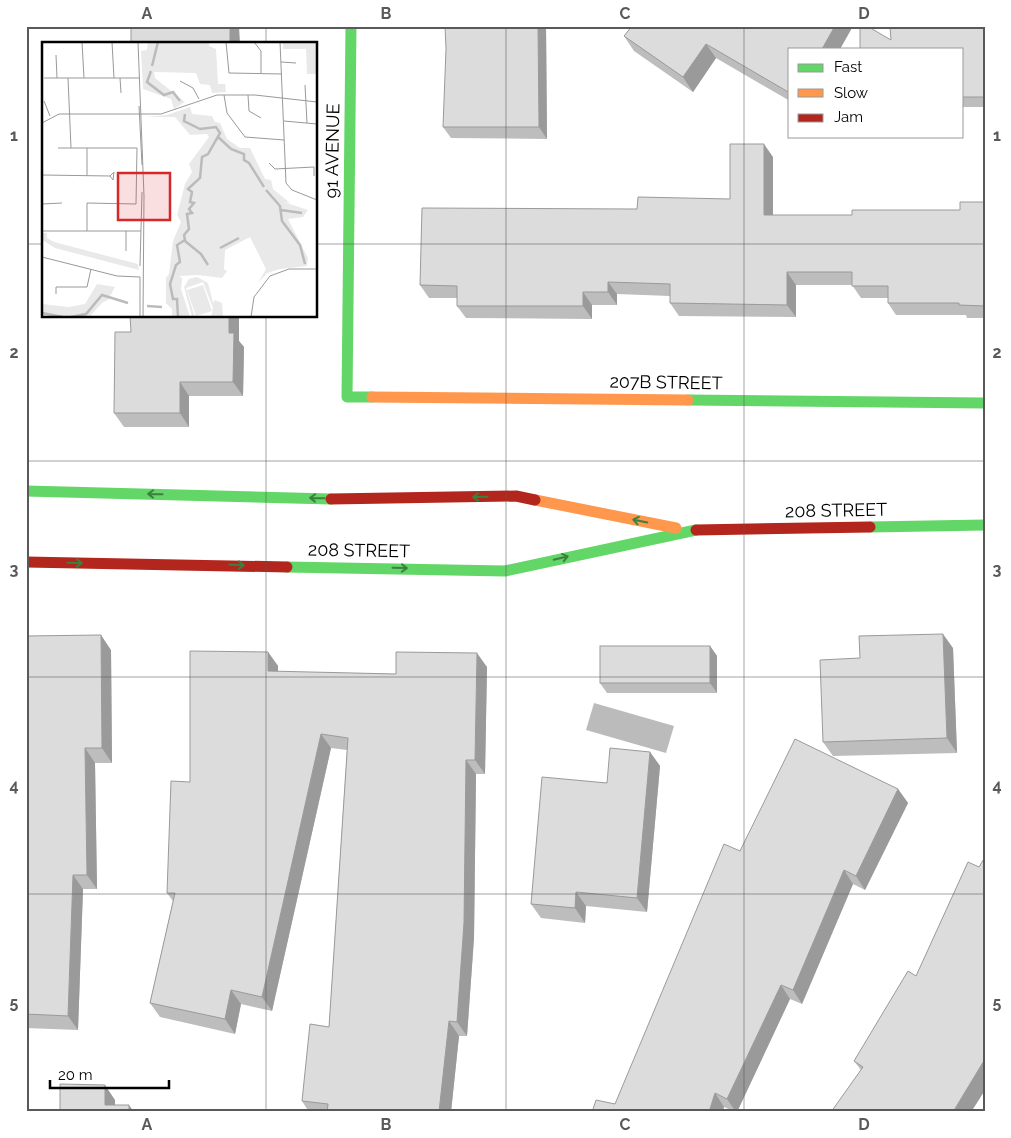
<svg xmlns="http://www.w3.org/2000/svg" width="1011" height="1138" viewBox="0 0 1011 1138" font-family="Raleway,sans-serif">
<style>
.water{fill:#bbb}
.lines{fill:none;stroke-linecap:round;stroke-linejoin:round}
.fast{stroke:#63d668;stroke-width:11}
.slow{stroke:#ff974d;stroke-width:11}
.jam{stroke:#b3261e;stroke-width:11}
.wall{fill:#bdbdbd}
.shaded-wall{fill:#9a9a9a}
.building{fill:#dcdcdc;stroke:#9a9a9a}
.oneway{stroke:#3b803e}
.grid{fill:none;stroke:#595959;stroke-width:1;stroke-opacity:0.55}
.labels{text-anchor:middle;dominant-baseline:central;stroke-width:4.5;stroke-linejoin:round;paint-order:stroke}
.street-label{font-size:18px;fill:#000;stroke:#fff}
.inset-river{fill:none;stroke:#bbb;stroke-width:2.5}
.inset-road{fill:none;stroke:#999;stroke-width:1}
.view{fill:#d62828;fill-opacity:0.15;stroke:#d62828;stroke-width:2.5}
.inset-edge{fill:none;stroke:#000;stroke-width:2.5}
.neatline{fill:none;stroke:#595959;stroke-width:2}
.grid-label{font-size:16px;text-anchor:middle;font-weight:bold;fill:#595959}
</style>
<rect width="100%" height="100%" fill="#fff"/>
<path class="water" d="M 594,703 L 674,726 L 666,753 L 586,730 Z"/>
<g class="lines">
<g class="fast">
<path d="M 351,26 L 347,397 L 372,397"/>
<path d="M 688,400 L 985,403"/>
<path d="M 26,491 L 331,499"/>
<path d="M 870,527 L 985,525"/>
<path d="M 287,567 L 505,571 L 696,530"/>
</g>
<g class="slow">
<path d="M 372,397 L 688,400"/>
<path d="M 535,500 L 676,528"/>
</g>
<g class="jam">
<path d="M 331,499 L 516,496 L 535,500"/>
<path d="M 696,530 L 870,527"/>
<path d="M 26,562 L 287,567"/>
</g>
</g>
<g class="wall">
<path d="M 546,26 L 547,139 L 451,138 L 443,127 Z"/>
<path d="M 632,26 L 853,26 L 840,49 L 790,49 L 790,101 L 716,58 L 693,92 L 634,51 L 624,36 Z"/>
<path d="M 985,26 L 985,107 L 962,107 L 962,49 L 891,40 Z"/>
<path d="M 773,157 L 773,215 L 852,215 L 960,210 L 985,202 L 985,318 L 967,318 L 966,315 L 896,315 L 888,303 L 888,298 L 861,298 L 852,285 L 796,285 L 796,317 L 679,316 L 670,303 L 670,296 L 617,294 L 617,305 L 592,305 L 592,319 L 466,318 L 457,306 L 457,298 L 429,298 L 420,285 L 637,209 L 730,199 Z"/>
<path d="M 131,332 L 239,341 L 244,347 L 243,396 L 189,396 L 189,427 L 124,427 L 114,413 Z"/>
<path d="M 26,636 L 111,650 L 112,763 L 95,763 L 97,889 L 83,889 L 78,1030 L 26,1028 Z"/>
<path d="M 710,646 L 717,656 L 717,693 L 607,693 L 600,683 Z"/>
<path d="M 953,648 L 957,753 L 833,756 L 823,742 L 860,658 Z"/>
<path d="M 268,652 L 278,666 L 278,672 L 396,674 L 487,667 L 485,774 L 476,774 L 474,938 L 467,1036 L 459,1036 L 451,1112 L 309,1112 L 302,1101 L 329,1027 L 347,750 L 331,748 L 272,1011 L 241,1004 L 235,1034 L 160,1017 L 150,1003 L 173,901 L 167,893 L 190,782 Z"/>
<path d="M 650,752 L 660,766 L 647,912 L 586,906 L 585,923 L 541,918 L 531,904 L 607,783 Z"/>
<path d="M 898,789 L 908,803 L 865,890 L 853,884 L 802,1004 L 790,999 L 737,1112 L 735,1112 L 724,1107 L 615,1104 L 740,851 Z"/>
<path d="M 985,857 L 985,1090 L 971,1112 L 861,1070 L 854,1061 L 916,976 Z"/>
</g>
<g class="shaded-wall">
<path d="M 230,26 L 239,26 L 240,44 L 230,44 Z"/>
<path d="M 538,26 L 546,26 L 547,139 L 539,127 Z"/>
<path d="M 835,26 L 853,26 L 840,49 L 822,49 Z"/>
<path d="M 706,44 L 716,58 L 693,92 L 683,77 Z"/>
<path d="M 764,144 L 773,157 L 773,228 L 764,215 Z"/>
<path d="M 787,272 L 796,285 L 796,317 L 787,305 Z"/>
<path d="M 608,282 L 617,294 L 617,305 L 608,292 Z"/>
<path d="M 583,292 L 592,305 L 592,319 L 583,306 Z"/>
<path d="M 229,316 L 239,316 L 239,341 L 244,347 L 243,396 L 233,382 L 229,333 Z"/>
<path d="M 180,382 L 189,396 L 189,427 L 180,413 Z"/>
<path d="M 943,634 L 953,648 L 957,753 L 947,738 Z"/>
<path d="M 101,635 L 111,650 L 112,763 L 102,748 Z"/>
<path d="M 710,646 L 717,656 L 717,693 L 710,683 Z"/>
<path d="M 268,652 L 278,666 L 278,686 L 268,671 Z"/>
<path d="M 477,653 L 487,667 L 485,774 L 475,760 Z"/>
<path d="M 321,734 L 331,748 L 272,1011 L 262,997 Z"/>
<path d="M 85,748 L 95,763 L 97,889 L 87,875 Z"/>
<path d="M 650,752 L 660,766 L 647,912 L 637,898 Z"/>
<path d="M 466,760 L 476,774 L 474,938 L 467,1036 L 457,1022 Z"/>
<path d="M 898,789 L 908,803 L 865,890 L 856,876 Z"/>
<path d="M 844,870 L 853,884 L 802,1004 L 793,990 Z"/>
<path d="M 73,875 L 83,889 L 78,1030 L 68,1016 Z"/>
<path d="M 576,892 L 586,906 L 585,923 L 575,908 Z"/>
<path d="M 781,985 L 790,999 L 737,1112 L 736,1112 L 727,1099 Z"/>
<path d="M 231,990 L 241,1004 L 235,1034 L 225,1019 Z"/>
<path d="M 449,1021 L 459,1036 L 451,1112 L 439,1112 Z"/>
<path d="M 985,1059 L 985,1090 L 971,1112 L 953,1112 Z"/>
<path d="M 105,1085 L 115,1100 L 115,1112 L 105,1105 Z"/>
<path d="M 715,1093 L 724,1107 L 723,1112 L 709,1112 Z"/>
<path d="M 129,1105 L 134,1112 L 129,1112 Z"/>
</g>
<g class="building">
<rect x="131" y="26" width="99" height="18"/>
<path d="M 445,26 L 538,26 L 539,127 L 443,127 L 446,49 Z"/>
<path d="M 632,26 L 835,26 L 822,49 L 790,49 L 790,93 L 706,44 L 683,77 L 624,36 Z"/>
<path d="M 860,26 L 867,26 L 891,40 L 890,26 L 985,26 L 985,97 L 962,97 L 962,49 L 860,49 Z"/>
<path d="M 730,144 L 764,144 L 764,215 L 852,215 L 852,210 L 960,210 L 960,202 L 985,202 L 985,306 L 959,305 L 959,303 L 888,303 L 888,286 L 852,286 L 852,272 L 787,272 L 787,305 L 670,303 L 670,284 L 608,282 L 608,292 L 583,292 L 583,306 L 457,306 L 457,286 L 420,285 L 422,208 L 637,209 L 638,197 L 730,199 Z"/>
<path d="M 130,316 L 229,316 L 229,333 L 234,333 L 233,382 L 180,382 L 180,413 L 114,413 L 115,332 L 131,332 Z"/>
<path d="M 943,634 L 947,738 L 823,742 L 820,660 L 860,658 L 859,636 Z"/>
<path d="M 101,635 L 102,748 L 85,748 L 87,875 L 73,875 L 68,1016 L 26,1014 L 26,636 Z"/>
<rect x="600" y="646" width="110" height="37"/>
<path d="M 190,651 L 268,652 L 268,671 L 396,674 L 396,652 L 477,653 L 475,760 L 466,760 L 464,923 L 457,1022 L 449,1021 L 439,1112 L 327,1112 L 328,1104 L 302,1101 L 310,1024 L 329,1027 L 348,738 L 321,734 L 262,997 L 231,990 L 225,1019 L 150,1003 L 175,893 L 167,893 L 171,781 L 190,782 Z"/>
<path d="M 795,739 L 898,789 L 856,876 L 844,870 L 793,990 L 781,985 L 727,1099 L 715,1093 L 709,1112 L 592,1112 L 596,1100 L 615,1104 L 724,844 L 740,851 Z"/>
<path d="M 610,748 L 650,752 L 637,898 L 576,892 L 575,908 L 531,904 L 542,777 L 607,783 Z"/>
<path d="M 985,857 L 985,1059 L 953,1112 L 831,1112 L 863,1067 L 854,1061 L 908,971 L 916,976 L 968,862 L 979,867 Z"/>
<path d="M 60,1084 L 105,1085 L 105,1105 L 129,1105 L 129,1112 L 60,1112 Z"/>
</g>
<defs><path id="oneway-shaft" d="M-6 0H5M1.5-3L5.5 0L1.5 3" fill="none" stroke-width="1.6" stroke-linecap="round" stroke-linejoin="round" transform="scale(1.25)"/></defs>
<g class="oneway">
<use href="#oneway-shaft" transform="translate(155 494) rotate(-179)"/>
<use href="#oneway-shaft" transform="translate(480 497) rotate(179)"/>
<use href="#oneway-shaft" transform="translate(317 498) rotate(-179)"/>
<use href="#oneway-shaft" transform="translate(640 521) rotate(-169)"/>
<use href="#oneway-shaft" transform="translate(561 558) rotate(-13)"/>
<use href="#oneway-shaft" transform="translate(75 563) rotate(1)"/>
<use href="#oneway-shaft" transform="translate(237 565) rotate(1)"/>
<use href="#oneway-shaft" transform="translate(400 568) rotate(1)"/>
</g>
<path class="grid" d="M 266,26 L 266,44M 506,26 L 506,1112M 744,26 L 744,1112M 26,244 L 44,244M 316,244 L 985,244M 266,316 L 266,1112M 26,461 L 985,461M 26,677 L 985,677M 26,894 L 985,894"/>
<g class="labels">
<g class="street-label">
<text transform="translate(332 151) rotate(-89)">91 AVENUE</text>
<text transform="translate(666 382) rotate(1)">207B STREET</text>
<text transform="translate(836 510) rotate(-1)">208 STREET</text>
<text transform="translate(359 550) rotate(1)">208 STREET</text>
</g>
</g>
<g transform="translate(42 42)">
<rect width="275" height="275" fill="#fff"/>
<path d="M 106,0 L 167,0 L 167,4 L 174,7 L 176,42 L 183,42 L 184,50 L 170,51 L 168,43 L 158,42 L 154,31 L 112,30 L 113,36 L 143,60 L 132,67 L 129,57 L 101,47 L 99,9 L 105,8 ZM 241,1 L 275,1 L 275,32 L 265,32 L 264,7 L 241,7 ZM 148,65 L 150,72 L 170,74 L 173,80 L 178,81 L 185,97 L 198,106 L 208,106 L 223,137 L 229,138 L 231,147 L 248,161 L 242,160 L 266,168 L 261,175 L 246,177 L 266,216 L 265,224 L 238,227 L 225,231 L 216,241 L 224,227 L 208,195 L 183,208 L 182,227 L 185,229 L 180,236 L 156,233 L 137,234 L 140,236 L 139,247 L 148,275 L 130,275 L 130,267 L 124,261 L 124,236 L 127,232 L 131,199 L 139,180 L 135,173 L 143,142 L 150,130 L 147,122 L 167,95 L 165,92 L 148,93 L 133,75 L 104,75 L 125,73 ZM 0,191 L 5,191 L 5,196 L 12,200 L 96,222 L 97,228 L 13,206 L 0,198 ZM 155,235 L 166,241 L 171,261 L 173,258 L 180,261 L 181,275 L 169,275 L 171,266 L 161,240 L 144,246 L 153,275 L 150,275 L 142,245 L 147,237 ZM 55,242 L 73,245 L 66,258 L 61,260 L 47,275 L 0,275 L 0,262 L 27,265 L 43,262 ZM 161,243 L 170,269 L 154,274 L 145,248 Z" fill="#e9e9e9"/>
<path class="inset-river" d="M 110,24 L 116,0M 109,29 L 105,40 L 122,53 L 131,50 L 138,59M 175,94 L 189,107 L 202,112 L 202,118 L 207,121 L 222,145M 224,148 L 238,164 L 240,179 L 258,203 L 263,222M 239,168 L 260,171M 143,199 L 159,212 L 166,223M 178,206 L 197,196M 105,264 L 120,265M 0,271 L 21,275M 29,275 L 44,272 L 60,253 L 86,261M 136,275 L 135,257 L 131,257 L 128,242 L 134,223 L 138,220 L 135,203 L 143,198 L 142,193 L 147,187 L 145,172 L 150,171 L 147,167 L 152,161 L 148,160 L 150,150 L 146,147 L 158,136 L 160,115 L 166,112 L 178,91 L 174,85 L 158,87 L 142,79 L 143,72"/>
<path class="inset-road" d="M 40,0 L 42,36M 70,0 L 72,36M 96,0 L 102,154 L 101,275M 184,0 L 187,31 L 240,32M 212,0 L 219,9 L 219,31M 238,0 L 244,141 L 250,148 L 275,158M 14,13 L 15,36M 239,20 L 254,21M 2,36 L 98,36M 26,36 L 29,106M 78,36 L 79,51M 138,39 L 151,46 L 157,57M 263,43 L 265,81M 182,53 L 185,71 L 203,95 L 242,98M 206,53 L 207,69 L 219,76M 2,59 L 8,74M 97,64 L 100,123M 242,79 L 275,82M 0,81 L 17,72 L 119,72 L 175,53 L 213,53 L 275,60M 16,106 L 95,106 L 94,162 L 45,161 L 45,189M 227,121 L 233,127 L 272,125 L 272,134M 0,133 L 68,134 L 72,130 L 71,138 L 68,134M 45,134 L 45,106M 0,162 L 20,161M 0,189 L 99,189M 84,209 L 84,189M 0,215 L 75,234 L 98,235M 98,224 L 100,150M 14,252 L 14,245 L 45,245 L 49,227M 98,275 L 98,235M 209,275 L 212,255 L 228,234 L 247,227 L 275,227"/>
<path class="view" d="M 76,131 L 128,131 L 128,178 L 76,178 Z"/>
<rect width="275" height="275" class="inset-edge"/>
</g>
<rect width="1011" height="1138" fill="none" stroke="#ffffff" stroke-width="55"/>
<rect x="788" y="48" width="175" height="90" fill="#ffffff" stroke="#999999"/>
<rect x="798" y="64" width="25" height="8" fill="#63d668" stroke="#999999"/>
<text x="834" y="72" font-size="15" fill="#000000">Fast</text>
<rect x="798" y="89" width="25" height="8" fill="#ff974d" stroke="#999999"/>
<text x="834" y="98" font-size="15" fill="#000000">Slow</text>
<rect x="798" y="114" width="25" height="8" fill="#b3261e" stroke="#999999"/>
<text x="834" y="122" font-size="15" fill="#000000">Jam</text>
<path d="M50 1080v8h119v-8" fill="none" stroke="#000000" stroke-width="2.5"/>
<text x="58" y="1080" font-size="15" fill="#000000" stroke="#ffffff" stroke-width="4" paint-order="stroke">20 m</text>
<rect x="28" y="28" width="956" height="1082" class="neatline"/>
<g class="grid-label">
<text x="147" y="19">A</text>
<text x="386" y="19">B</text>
<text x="625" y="19">C</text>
<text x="864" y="19">D</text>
<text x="14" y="141">1</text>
<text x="997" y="141">1</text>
<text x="14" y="358">2</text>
<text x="997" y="358">2</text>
<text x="14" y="575">3</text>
<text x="997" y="575">3</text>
<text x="14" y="791">4</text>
<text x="997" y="791">4</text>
<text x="14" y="1008">5</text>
<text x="997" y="1008">5</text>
<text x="147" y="1130">A</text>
<text x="386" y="1130">B</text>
<text x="625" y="1130">C</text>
<text x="864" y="1130">D</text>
</g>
</svg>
